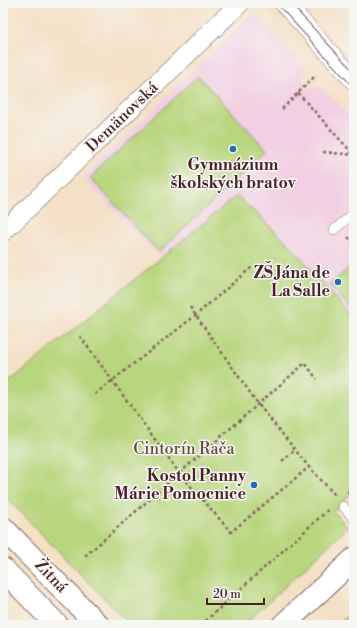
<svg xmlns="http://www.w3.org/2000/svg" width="357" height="628" viewBox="0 0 357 628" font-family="'Libre Bodoni',serif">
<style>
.built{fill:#f2cfe2}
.green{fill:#b8d67d;stroke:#817a54}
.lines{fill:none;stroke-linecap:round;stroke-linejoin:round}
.service-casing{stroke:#866361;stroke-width:10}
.minor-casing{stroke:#866361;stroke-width:20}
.tertiary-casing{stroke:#866361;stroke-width:24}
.secondary-casing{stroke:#866361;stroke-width:24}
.path{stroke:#866361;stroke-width:2.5;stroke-dasharray:3 3;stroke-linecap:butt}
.service{stroke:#fff;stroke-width:9}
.minor{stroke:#fff;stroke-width:19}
.tertiary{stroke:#fff;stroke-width:22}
.secondary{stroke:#fff;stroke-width:22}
.tram{stroke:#4a1f2b;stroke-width:1}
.poi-dot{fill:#1f6fb2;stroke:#f6f6f2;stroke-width:1.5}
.labels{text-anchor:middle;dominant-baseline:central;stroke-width:3;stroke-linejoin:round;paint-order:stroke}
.street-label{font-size:16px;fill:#4a1f2b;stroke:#f6f6f2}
.poi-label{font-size:16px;font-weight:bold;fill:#4a1f2b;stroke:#f6f6f2;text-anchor:end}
.park-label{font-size:16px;fill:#664d40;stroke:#f6f6f2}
</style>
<rect width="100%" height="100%" fill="#f6f6f2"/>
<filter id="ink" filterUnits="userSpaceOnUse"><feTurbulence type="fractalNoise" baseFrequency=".025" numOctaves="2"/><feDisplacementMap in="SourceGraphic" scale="8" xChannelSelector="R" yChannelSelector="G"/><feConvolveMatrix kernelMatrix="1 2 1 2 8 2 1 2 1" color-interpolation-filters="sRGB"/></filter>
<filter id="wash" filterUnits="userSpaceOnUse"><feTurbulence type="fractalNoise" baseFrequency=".012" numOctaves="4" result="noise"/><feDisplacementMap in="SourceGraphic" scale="16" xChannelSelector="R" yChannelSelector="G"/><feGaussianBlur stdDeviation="0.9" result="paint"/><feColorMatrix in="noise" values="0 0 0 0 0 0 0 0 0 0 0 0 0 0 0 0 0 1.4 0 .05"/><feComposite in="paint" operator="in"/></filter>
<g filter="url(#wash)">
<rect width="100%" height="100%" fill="#f4e0c5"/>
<path class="built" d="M 254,12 L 305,67 L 302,81 L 309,89 L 322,86 L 354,121 L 354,319 L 291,246 L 238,196 L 161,259 L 82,178 Z"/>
<g class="green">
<path d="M 198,76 L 267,150 L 159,252 L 90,178 Z"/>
<path d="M 237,196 L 291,246 L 354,319 L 354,491 L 333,511 L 348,527 L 244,625 L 130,625 L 3,494 L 3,387 Z"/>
<path d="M 354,264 L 354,309 L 352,310 L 330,284 Z"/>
<path d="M 354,609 L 354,625 L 337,625 Z"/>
</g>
</g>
<g filter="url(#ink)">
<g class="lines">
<defs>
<g id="service">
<path d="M 334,230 L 354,213"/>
<path d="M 343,506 L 354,519"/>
</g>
<g id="minor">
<path d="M 284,3 L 354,80"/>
<path d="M 3,232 L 240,3"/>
</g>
<path id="tertiary" d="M 283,625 L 354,559"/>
<g id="secondary">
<path d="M 3,528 L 98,625"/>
<path d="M 3,569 L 57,625"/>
</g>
</defs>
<use href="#service" class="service-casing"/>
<use href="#minor" class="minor-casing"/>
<use href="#tertiary" class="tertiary-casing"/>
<use href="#secondary" class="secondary-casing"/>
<g class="path">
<path d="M 298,93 L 354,155"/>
<path d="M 282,109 L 316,75"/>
<path d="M 323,152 L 354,155"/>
<path d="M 348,237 L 354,244"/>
<path d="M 190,307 L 258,404 L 309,467 L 336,496"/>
<path d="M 354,313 L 354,314"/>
<path d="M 80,336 L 180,474 L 231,532 L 309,467"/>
<path d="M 95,394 L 196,315 L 252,267"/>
<path d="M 282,461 L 295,450"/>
<path d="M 347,493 L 354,487"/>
<path d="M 85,556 L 305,363 L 317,379"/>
<path d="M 201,625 L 329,509"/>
</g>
<use href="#service" class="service"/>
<use href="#minor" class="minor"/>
<use href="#tertiary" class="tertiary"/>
<use href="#secondary" class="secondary"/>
<g class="tram">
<path d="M 276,3 L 354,88"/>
<path d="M 290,3 L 354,72"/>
</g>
</g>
</g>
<g class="poi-dot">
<circle cx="233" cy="149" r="4"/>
<circle cx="338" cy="282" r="4"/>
<circle cx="254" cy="485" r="4"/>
</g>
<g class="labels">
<g class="street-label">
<text transform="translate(122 117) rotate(-44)">Demänovská</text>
<text transform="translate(51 576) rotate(46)">Žitná</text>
</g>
<g class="poi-label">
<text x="233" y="165" text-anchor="middle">Gymnázium<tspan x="233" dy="18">školských bratov</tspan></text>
<text x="330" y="273">ZŠ Jána de<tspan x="330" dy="18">La Salle</tspan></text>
<text x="246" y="476">Kostol Panny<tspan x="246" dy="18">Márie Pomocnice</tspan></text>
</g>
<g class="park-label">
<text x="184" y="449">Cintorín Rača</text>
</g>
</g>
<rect width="357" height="628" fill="none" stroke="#f6f6f2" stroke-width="16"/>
<path d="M207 598v6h57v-6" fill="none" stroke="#4a1f2b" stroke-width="2"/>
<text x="213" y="598" font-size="12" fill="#4a1f2b" stroke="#f6f6f2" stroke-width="3" paint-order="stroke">20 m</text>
</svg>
